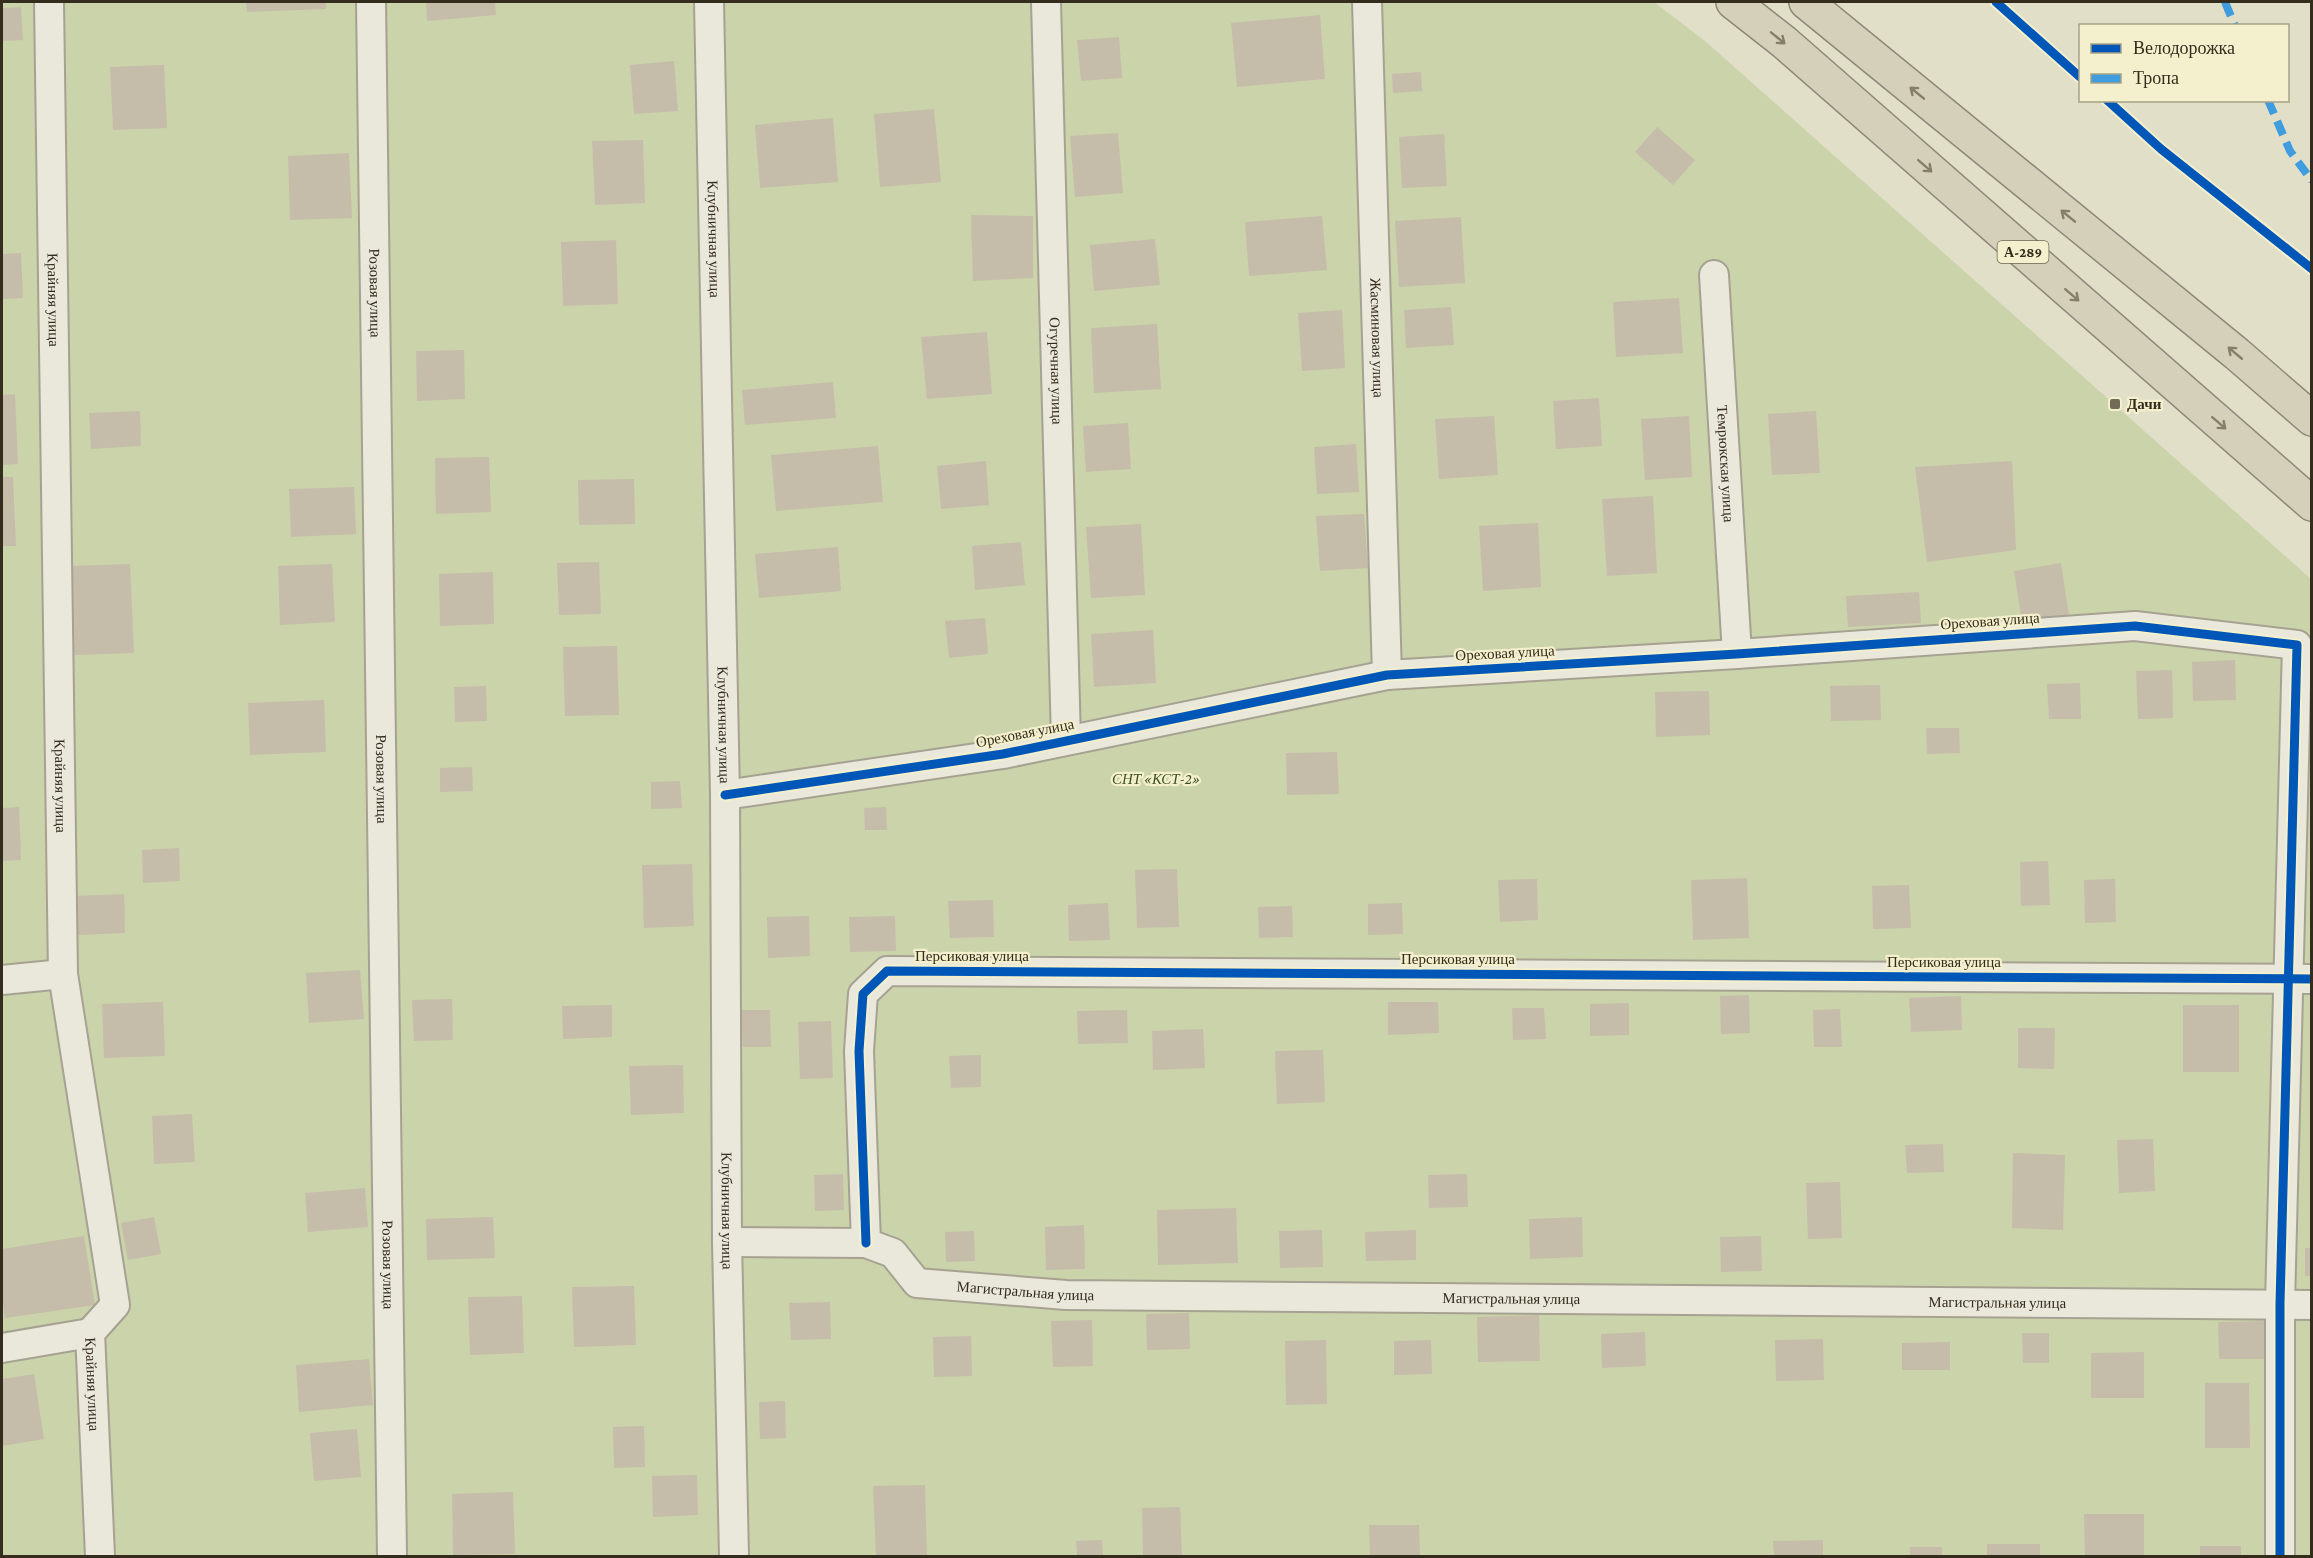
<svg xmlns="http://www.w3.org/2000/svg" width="2313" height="1558" viewBox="0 0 2313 1558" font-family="'Crimson Pro',serif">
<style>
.green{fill:#cbd3ab}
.building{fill:#c5bda9}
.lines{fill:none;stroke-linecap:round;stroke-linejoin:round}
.street-casing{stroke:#a6a292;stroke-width:32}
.highway-casing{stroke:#8c8879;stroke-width:36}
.street{stroke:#eae8db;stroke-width:28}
.highway{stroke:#d5d0ba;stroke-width:33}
.quiet{stroke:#3e9cdf;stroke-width:8;stroke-dasharray:15 8;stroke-linecap:butt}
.cycleway-casing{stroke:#f4f0cd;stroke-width:13}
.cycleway{stroke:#0057b8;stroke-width:9}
.oneway{stroke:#847e6b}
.poi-dot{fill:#716b58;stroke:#f4f0cd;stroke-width:2}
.labels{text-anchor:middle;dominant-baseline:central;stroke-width:4.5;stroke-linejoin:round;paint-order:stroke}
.shield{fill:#f4f0cd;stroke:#6e6751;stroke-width:1.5}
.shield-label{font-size:14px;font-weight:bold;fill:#342c1c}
.street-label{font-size:15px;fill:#342c1c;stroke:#f4f0cd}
.poi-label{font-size:15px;font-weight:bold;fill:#342c1c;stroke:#f4f0cd;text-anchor:start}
.park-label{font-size:15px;font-style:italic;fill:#3c5023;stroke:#f4f0cd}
</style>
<rect width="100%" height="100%" fill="#e2dfc8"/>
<path class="green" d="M 2,2 L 1654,2 L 1705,41 L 2311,579 L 2311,1556 L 2,1556 Z"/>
<g class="building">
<path d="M 246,2 L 326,2 L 326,9 L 247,12 Z"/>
<path d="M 426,2 L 495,2 L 496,15 L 427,21 Z"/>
<path d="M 21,7 L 23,40 L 2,41 L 2,8 Z"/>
<path d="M 1320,15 L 1325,79 L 1237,87 L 1231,23 Z"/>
<path d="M 1119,37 L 1122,78 L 1081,81 L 1077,40 Z"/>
<path d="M 674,61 L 678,111 L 634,114 L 630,65 Z"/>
<path d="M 164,65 L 167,128 L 113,130 L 110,67 Z"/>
<path d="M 1421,72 L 1422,91 L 1393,93 L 1392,74 Z"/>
<path d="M 934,109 L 941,182 L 880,187 L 874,114 Z"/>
<path d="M 833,118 L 838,182 L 760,188 L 755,125 Z"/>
<path d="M 1657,127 L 1695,160 L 1673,185 L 1635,152 Z"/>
<path d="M 1118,133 L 1123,193 L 1075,197 L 1070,136 Z"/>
<path d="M 1444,134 L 1447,186 L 1402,188 L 1399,137 Z"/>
<path d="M 643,140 L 645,203 L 595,205 L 592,141 Z"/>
<path d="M 349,153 L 352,218 L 290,220 L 288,156 Z"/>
<path d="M 971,215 L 1033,216 L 1033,278 L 973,281 Z"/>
<path d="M 1322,216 L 1327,270 L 1249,276 L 1245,222 Z"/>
<path d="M 1461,217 L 1465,283 L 1399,287 L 1395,221 Z"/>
<path d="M 1155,239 L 1160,285 L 1094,291 L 1090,245 Z"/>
<path d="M 616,240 L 618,304 L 563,306 L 561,242 Z"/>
<path d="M 21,253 L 23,298 L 2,299 L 2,254 Z"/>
<path d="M 1679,298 L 1683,353 L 1616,357 L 1613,302 Z"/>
<path d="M 1451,307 L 1454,345 L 1406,348 L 1404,310 Z"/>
<path d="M 1342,310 L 1345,368 L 1302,371 L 1298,313 Z"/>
<path d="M 1157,324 L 1161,389 L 1094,393 L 1091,328 Z"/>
<path d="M 987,332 L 992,394 L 927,399 L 921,337 Z"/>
<path d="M 464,350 L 465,399 L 417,401 L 416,351 Z"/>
<path d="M 833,382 L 836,418 L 745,425 L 742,390 Z"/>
<path d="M 15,394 L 18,464 L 2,465 L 2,395 Z"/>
<path d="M 1599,398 L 1602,446 L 1556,449 L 1553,401 Z"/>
<path d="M 140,411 L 141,446 L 91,449 L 89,413 Z"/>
<path d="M 1816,411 L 1820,473 L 1772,475 L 1768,414 Z"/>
<path d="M 1494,416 L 1498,475 L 1439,479 L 1435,419 Z"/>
<path d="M 1689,416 L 1692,477 L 1645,480 L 1641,419 Z"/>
<path d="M 1128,423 L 1131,469 L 1086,472 L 1083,426 Z"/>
<path d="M 1356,444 L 1359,492 L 1317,494 L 1314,447 Z"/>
<path d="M 878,446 L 883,502 L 776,511 L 771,455 Z"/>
<path d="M 489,457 L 491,512 L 436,514 L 435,458 Z"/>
<path d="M 986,461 L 989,505 L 941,509 L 937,466 Z"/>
<path d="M 2012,461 L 2016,550 L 1927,562 L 1915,467 Z"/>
<path d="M 2,477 L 13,477 L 16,546 L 2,546 Z"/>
<path d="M 634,479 L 635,524 L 579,525 L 578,480 Z"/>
<path d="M 354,487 L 356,534 L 291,537 L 289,489 Z"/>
<path d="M 1653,496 L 1657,573 L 1607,576 L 1602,499 Z"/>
<path d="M 1364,514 L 1368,568 L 1320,571 L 1316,516 Z"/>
<path d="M 1538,523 L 1541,587 L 1483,591 L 1479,526 Z"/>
<path d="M 1141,524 L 1145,595 L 1091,598 L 1086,527 Z"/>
<path d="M 1021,542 L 1025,585 L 975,590 L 972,546 Z"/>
<path d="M 838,547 L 841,591 L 759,598 L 755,554 Z"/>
<path d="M 599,562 L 601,614 L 559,615 L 557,563 Z"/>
<path d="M 2061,563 L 2069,616 L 2022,623 L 2014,571 Z"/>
<path d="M 130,564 L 134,653 L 73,655 L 69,566 Z"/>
<path d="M 332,564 L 335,622 L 280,625 L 278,566 Z"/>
<path d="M 493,572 L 494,624 L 440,626 L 439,574 Z"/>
<path d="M 1919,592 L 1921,623 L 1848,627 L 1846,596 Z"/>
<path d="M 985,618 L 988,654 L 949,658 L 945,621 Z"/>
<path d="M 1153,630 L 1156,683 L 1094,687 L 1091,634 Z"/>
<path d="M 617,646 L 619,715 L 565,716 L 563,647 Z"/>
<path d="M 2235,660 L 2236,700 L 2193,701 L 2192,662 Z"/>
<path d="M 2172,670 L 2173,718 L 2138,719 L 2136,671 Z"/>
<path d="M 2080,683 L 2081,719 L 2049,719 L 2047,684 Z"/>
<path d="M 1880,685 L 1881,720 L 1831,721 L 1830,686 Z"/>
<path d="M 486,686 L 487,721 L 455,722 L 454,687 Z"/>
<path d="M 1709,691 L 1710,735 L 1656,737 L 1655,692 Z"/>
<path d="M 324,700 L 326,752 L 250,755 L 248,703 Z"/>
<path d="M 1926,728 L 1959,728 L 1960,753 L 1927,754 Z"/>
<path d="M 1337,752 L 1339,794 L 1287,795 L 1286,753 Z"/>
<path d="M 472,767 L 473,791 L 440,792 L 440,768 Z"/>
<path d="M 680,781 L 682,808 L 651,809 L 651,782 Z"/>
<path d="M 19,807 L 21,860 L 2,861 L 2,808 Z"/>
<path d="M 886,807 L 887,830 L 865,830 L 864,808 Z"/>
<path d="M 179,848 L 180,881 L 143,883 L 142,850 Z"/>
<path d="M 2048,861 L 2050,905 L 2021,906 L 2020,862 Z"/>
<path d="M 692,864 L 694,926 L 644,928 L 642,865 Z"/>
<path d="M 1177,869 L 1179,927 L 1137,928 L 1135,870 Z"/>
<path d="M 1747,878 L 1749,938 L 1693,940 L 1691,880 Z"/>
<path d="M 1537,879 L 1538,920 L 1500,922 L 1498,880 Z"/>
<path d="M 2115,879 L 2116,922 L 2085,923 L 2084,880 Z"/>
<path d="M 1909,885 L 1911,928 L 1873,929 L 1872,886 Z"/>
<path d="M 124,894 L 125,933 L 77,935 L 75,896 Z"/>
<path d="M 993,900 L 994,937 L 950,938 L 948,901 Z"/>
<path d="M 1108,903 L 1110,940 L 1069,941 L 1068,905 Z"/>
<path d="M 1402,903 L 1403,934 L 1368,935 L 1368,904 Z"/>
<path d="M 1292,906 L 1293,937 L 1259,938 L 1258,907 Z"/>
<path d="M 809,916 L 810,956 L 768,958 L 767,917 Z"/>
<path d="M 895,916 L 896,951 L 850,952 L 849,917 Z"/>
<path d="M 360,970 L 364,1019 L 309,1023 L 306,973 Z"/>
<path d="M 1749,995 L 1750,1033 L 1721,1034 L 1720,996 Z"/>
<path d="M 1961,996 L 1962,1030 L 1911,1032 L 1909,998 Z"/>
<path d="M 452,999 L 453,1040 L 414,1041 L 412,1000 Z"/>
<path d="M 163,1002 L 165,1056 L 104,1058 L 102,1004 Z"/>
<path d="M 1388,1002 L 1438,1002 L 1439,1033 L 1388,1035 Z"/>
<path d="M 1629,1003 L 1629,1035 L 1590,1036 L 1590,1004 Z"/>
<path d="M 612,1005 L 612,1037 L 563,1039 L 562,1006 Z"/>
<rect x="2183" y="1005" width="56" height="67"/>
<path d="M 1512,1008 L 1544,1008 L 1546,1039 L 1513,1040 Z"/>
<path d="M 1840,1009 L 1842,1047 L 1814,1047 L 1813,1010 Z"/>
<path d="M 741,1010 L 770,1010 L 771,1047 L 743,1047 Z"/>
<path d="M 1127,1010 L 1128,1043 L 1078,1044 L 1077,1011 Z"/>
<path d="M 831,1021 L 833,1078 L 800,1079 L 798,1022 Z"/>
<path d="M 2018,1028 L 2055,1028 L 2054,1069 L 2018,1068 Z"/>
<path d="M 1203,1029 L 1205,1068 L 1153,1070 L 1152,1031 Z"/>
<path d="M 1323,1050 L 1325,1102 L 1277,1104 L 1275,1051 Z"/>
<path d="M 981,1055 L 981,1087 L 951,1088 L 949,1056 Z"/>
<path d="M 683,1065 L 684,1113 L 631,1115 L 629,1066 Z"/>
<path d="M 192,1114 L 195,1162 L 154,1164 L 152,1116 Z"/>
<path d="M 2153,1139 L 2155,1191 L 2119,1193 L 2117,1140 Z"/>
<path d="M 1943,1144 L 1944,1172 L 1907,1173 L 1905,1145 Z"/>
<path d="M 2013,1153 L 2065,1155 L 2063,1230 L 2012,1228 Z"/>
<path d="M 843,1174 L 844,1210 L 815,1211 L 814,1175 Z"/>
<path d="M 1467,1174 L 1468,1207 L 1429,1208 L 1428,1175 Z"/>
<path d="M 1840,1182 L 1842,1238 L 1808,1239 L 1806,1183 Z"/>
<path d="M 365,1188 L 368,1227 L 308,1232 L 305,1193 Z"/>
<path d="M 1236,1208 L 1238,1263 L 1158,1265 L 1157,1210 Z"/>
<path d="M 154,1217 L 161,1254 L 128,1260 L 121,1223 Z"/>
<path d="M 493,1217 L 495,1258 L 427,1260 L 426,1219 Z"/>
<path d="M 1582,1217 L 1583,1257 L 1530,1259 L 1529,1219 Z"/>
<path d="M 1084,1225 L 1085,1269 L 1046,1270 L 1045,1227 Z"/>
<path d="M 1322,1230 L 1323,1267 L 1280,1268 L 1279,1231 Z"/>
<path d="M 1416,1230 L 1416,1260 L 1366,1261 L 1365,1232 Z"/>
<path d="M 974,1231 L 975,1261 L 946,1262 L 945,1232 Z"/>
<path d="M 84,1236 L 95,1305 L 5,1318 L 2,1295 L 2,1249 Z"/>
<path d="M 1761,1236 L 1762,1271 L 1721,1272 L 1720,1237 Z"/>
<rect x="2305" y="1248" width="7" height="28"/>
<path d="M 634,1286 L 636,1345 L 574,1347 L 572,1287 Z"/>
<path d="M 522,1296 L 524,1353 L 470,1355 L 468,1297 Z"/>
<path d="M 830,1302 L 831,1339 L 791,1340 L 789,1303 Z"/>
<path d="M 1189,1313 L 1190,1349 L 1147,1350 L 1146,1314 Z"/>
<path d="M 1539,1315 L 1540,1361 L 1478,1362 L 1477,1317 Z"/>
<path d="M 1092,1320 L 1093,1366 L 1053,1367 L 1051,1321 Z"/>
<path d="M 2269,1321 L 2269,1359 L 2219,1359 L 2218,1322 Z"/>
<path d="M 1645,1332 L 1646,1366 L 1602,1368 L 1601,1334 Z"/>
<path d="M 2022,1333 L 2049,1333 L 2049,1363 L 2023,1363 Z"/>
<path d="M 971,1336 L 972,1376 L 934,1377 L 933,1337 Z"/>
<path d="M 1823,1339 L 1824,1380 L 1776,1381 L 1775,1340 Z"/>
<path d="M 1326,1340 L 1327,1404 L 1286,1405 L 1285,1341 Z"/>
<path d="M 1431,1340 L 1432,1374 L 1394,1375 L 1394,1341 Z"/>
<path d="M 1950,1342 L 1950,1370 L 1902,1370 L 1902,1343 Z"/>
<path d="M 2144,1352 L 2144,1398 L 2091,1398 L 2091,1353 Z"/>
<path d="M 369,1359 L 373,1405 L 299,1412 L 296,1365 Z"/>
<path d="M 34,1374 L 44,1439 L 2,1446 L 2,1379 Z"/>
<path d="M 2205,1383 L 2249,1383 L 2250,1448 L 2205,1448 Z"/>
<path d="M 785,1401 L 786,1438 L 760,1439 L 759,1402 Z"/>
<path d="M 644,1426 L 645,1467 L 614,1468 L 613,1427 Z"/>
<path d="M 357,1429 L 361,1477 L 314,1481 L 310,1433 Z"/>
<path d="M 697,1475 L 698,1515 L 653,1517 L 652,1476 Z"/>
<path d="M 925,1485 L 927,1556 L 876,1556 L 873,1486 Z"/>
<path d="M 513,1492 L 515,1554 L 453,1555 L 452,1494 Z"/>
<path d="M 1180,1507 L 1182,1556 L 1143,1556 L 1142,1508 Z"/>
<path d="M 2084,1514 L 2144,1514 L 2144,1556 L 2085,1556 Z"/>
<path d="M 1369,1525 L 1419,1525 L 1420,1556 L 1370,1556 Z"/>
<path d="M 1102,1540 L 1103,1556 L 1077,1556 L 1076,1541 Z"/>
<path d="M 1823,1540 L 1823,1556 L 1774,1556 L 1773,1541 Z"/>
<rect x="1987" y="1544" width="53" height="12"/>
<rect x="2200" y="1546" width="41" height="10"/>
<rect x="1910" y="1547" width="32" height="9"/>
</g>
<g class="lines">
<defs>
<g id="street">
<path id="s1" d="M 49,2 L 63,974 L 115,1305 L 90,1333 L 100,1556"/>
<path id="s2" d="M 371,2 L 392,1556"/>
<path id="s3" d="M 709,2 L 725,795 L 727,1242 L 734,1556"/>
<path id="s4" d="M 1046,2 L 1066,740"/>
<path id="s5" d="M 1367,2 L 1387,675"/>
<path id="s6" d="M 1714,275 L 1737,654"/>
<path d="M 725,795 L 1003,754 L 1387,675 L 1737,654 L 2135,626 L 2297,645 L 2280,1304 L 2280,1556"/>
<path d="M 2,980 L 63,974"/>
<path id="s7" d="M 727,1242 L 866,1243 L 893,1253 L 917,1283 L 1066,1295 L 2312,1305"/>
<path d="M 866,1243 L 859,1051 L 863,994 L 887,971 L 2312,979"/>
<path d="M 2,1348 L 90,1333"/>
</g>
<g id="highway">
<path d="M 1733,2 L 1784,42 L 2312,504"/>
<path d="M 1806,2 L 2237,354 L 2312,419"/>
</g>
</defs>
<use href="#street" class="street-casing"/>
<use href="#highway" class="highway-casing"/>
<use href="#street" class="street"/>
<use href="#highway" class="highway"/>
<g class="quiet">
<path d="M 2225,2 L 2235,26"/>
<path d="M 2268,100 L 2290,151 L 2312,181"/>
</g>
<defs>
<g id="cycleway">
<path d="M 1996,2 L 2080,77"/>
<path d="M 2107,100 L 2161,149 L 2312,269"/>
<path d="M 725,795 L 1003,754 L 1387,675 L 1737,654 L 2135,626 L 2297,645 L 2280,1304 L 2280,1556"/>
<path d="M 866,1243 L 859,1051 L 863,994 L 887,971 L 2312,979"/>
</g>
</defs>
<use href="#cycleway" class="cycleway-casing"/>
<use href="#cycleway" class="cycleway"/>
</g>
<defs><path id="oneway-shaft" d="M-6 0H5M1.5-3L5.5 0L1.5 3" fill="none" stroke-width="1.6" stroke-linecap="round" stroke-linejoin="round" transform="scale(1.5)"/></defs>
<g class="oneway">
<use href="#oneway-shaft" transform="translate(1778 38) rotate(39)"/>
<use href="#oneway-shaft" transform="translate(1917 93) rotate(-141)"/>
<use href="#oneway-shaft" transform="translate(1925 166) rotate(41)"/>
<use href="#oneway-shaft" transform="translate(2068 216) rotate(-141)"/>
<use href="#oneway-shaft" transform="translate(2072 295) rotate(41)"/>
<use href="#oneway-shaft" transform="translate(2235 353) rotate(-140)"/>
<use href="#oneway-shaft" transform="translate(2219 423) rotate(41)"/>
</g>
<rect class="poi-dot" x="2109" y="398" width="12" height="12" rx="3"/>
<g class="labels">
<rect class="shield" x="1997.5" y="241" width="51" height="22" rx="4.5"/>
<g class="shield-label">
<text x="2023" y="252">А-289</text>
</g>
<g class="street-label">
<text stroke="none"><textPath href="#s3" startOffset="237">Клубничная улица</textPath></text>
<text stroke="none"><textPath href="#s2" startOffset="291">Розовая улица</textPath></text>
<text stroke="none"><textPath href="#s1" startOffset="298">Крайняя улица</textPath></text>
<text stroke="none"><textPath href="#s5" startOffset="336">Жасминовая улица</textPath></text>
<text stroke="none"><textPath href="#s4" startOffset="369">Огуречная улица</textPath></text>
<text stroke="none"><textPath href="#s6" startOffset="189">Темрюкская улица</textPath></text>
<text transform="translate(1990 621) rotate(-4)">Ореховая улица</text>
<text transform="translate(1505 653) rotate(-3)">Ореховая улица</text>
<text stroke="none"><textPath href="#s3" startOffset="723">Клубничная улица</textPath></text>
<text transform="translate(1025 733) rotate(-11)">Ореховая улица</text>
<text stroke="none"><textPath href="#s2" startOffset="777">Розовая улица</textPath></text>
<text stroke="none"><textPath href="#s1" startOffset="784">Крайняя улица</textPath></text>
<text x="972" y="956">Персиковая улица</text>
<text x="1458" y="959">Персиковая улица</text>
<text x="1944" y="962">Персиковая улица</text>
<text stroke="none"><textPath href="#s3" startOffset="1209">Клубничная улица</textPath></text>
<text stroke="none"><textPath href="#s2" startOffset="1263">Розовая улица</textPath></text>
<text stroke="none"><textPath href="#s7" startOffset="315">Магистральная улица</textPath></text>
<text stroke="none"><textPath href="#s7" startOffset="801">Магистральная улица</textPath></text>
<text stroke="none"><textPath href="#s7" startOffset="1287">Магистральная улица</textPath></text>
<text stroke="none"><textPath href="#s1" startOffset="1396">Крайняя улица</textPath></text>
</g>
<g class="poi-label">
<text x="2127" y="404">Дачи</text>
</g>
<g class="park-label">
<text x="1156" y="779">СНТ «КСТ-2»</text>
</g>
</g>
<rect width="2313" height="1558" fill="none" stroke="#342c1c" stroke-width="6"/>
<rect x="2079" y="24" width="210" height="78" fill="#f4f0cd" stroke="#a7a286" stroke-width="1.5"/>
<rect x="2091" y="44" width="30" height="9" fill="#0057b8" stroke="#a7a286" stroke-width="1.5"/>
<text x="2133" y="54" font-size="18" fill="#342c1c">Велодорожка</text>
<rect x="2091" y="74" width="30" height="9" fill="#3e9cdf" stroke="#a7a286" stroke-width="1.5"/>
<text x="2133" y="84" font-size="18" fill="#342c1c">Тропа</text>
</svg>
